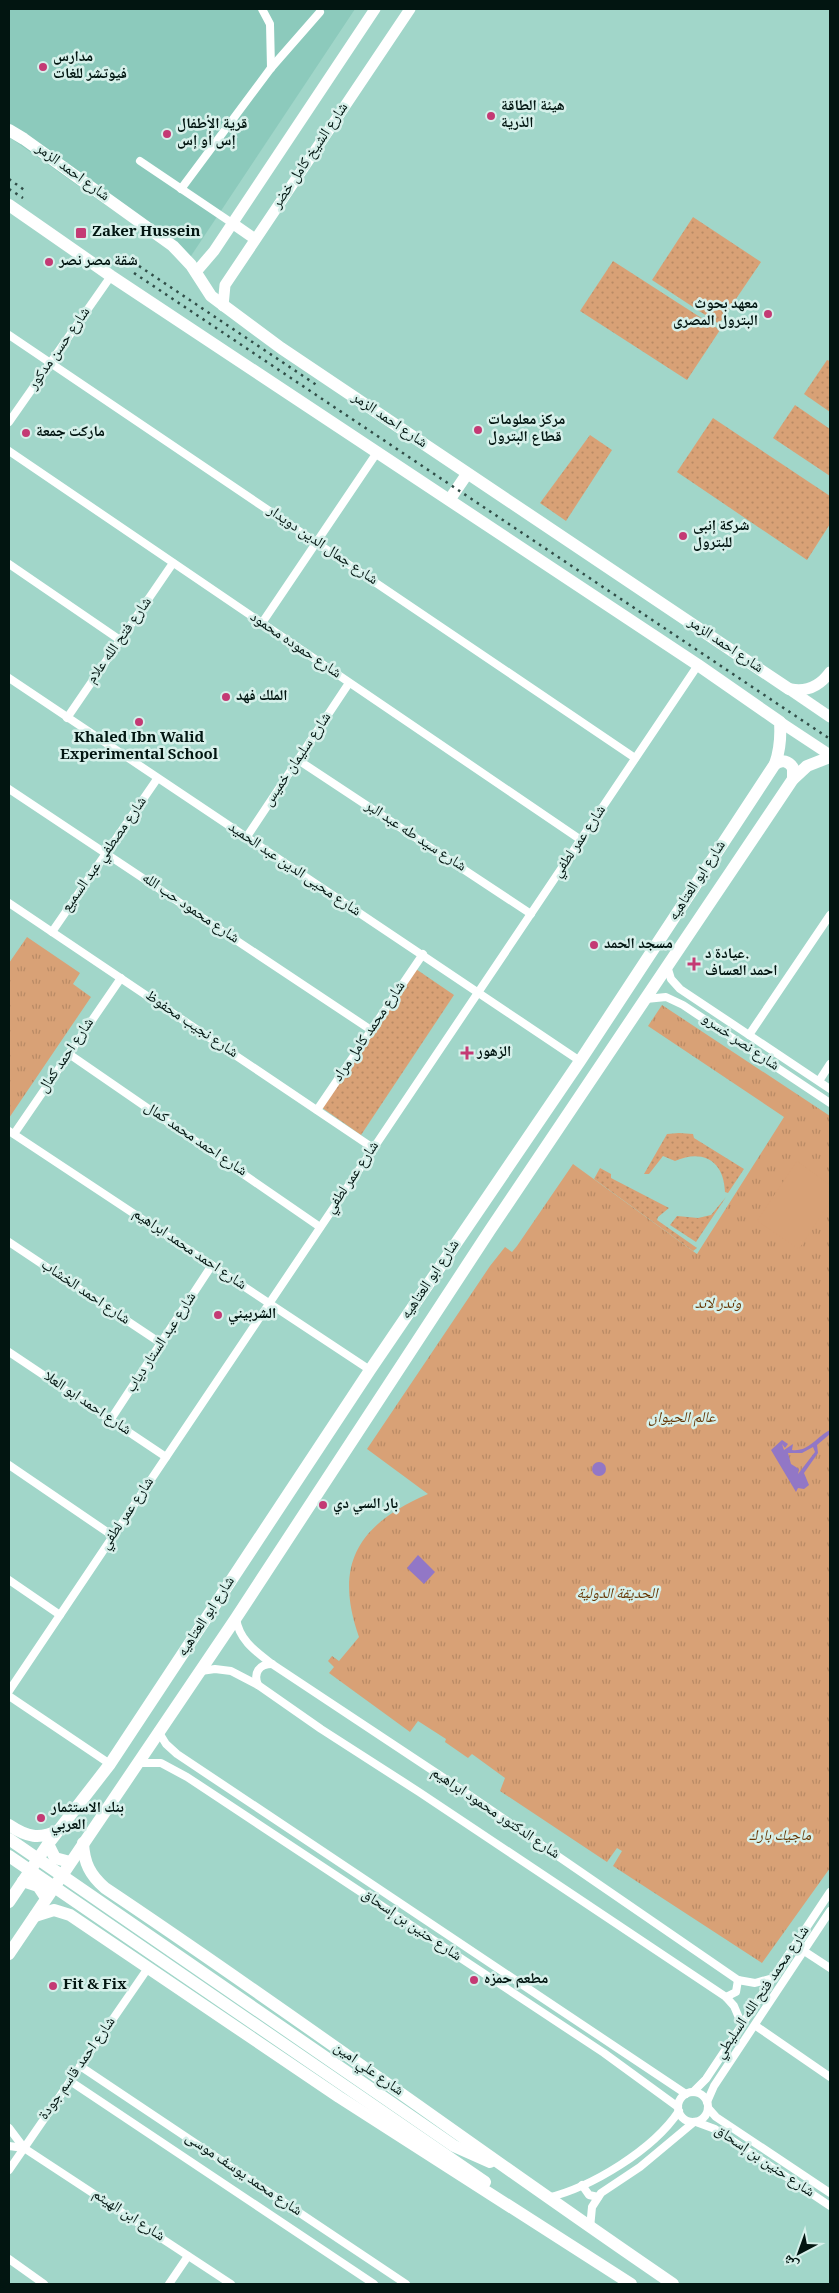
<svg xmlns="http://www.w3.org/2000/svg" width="839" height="2293" viewBox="0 0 839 2293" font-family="Georgia,'Noto Naskh Arabic',serif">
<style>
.built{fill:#8ccabc}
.grass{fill:url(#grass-dots)}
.park{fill:url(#park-tufts)}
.pitch{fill:#d8a176}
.water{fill:#9277c6;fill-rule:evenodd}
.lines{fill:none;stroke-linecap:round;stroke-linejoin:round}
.street{stroke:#fff;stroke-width:8}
.secondary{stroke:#fff;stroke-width:11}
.primary{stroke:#fff;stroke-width:12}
.rail{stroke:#304d47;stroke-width:2.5;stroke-dasharray:2.5 5;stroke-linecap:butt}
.poi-dot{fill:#c43a74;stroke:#d6f0ea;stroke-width:2}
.labels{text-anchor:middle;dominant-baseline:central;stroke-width:5;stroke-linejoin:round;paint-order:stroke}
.poi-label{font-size:15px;font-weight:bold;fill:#021511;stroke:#d6f0ea;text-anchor:start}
.street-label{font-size:15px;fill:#021511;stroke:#d6f0ea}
.park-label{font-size:15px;font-style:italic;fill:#653503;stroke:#d6f0ea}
</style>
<defs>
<pattern id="grass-dots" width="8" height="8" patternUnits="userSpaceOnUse" patternTransform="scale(1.25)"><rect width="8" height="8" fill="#d8a176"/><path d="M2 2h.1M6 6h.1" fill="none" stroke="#b88a65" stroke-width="1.8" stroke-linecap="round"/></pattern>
<pattern id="park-tufts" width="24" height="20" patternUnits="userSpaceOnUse" patternTransform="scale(1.25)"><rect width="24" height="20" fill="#d8a176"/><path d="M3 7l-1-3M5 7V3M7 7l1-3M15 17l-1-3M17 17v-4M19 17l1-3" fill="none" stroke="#b88a65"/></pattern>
</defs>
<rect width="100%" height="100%" fill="#a1d6c9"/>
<path class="built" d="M 9,9 L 355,9 L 187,262 L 9,137 Z"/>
<g class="grass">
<path d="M 693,217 L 761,262 L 719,324 L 652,280 Z"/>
<path d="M 613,261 L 720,330 L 687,380 L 580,311 Z"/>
<path d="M 827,360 L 830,361 L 830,412 L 804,394 Z"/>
<path d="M 795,405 L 830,429 L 830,476 L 773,438 Z"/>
<path d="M 713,418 L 830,496 L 830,524 L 807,560 L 677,472 Z"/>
<path d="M 590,435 L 612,450 L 566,521 L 540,503 Z"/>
<path d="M 413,967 L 454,995 L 361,1135 L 321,1107 Z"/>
<path d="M 679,1133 L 693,1134 L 694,1138 L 744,1169 L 728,1193 L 725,1192 C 724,1160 702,1149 675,1161 L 663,1156 L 649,1174 L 644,1174 L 667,1134 Z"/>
<path d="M 600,1168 L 611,1174 L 611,1178 L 669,1208 L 658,1217 L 657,1220 L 697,1248 L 693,1251 L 594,1179 Z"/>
<path d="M 726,1197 L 696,1242 L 670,1225 L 677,1216 L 698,1218 L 711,1215 Z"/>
</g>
<g class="park">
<path d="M 27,937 L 80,973 L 73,984 L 91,997 L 9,1118 L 9,963 Z"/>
<path d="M 662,1005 L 830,1116 L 830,1868 L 762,1963 L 613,1866 L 622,1851 L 617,1848 L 607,1862 L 500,1791 L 505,1778 L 472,1754 L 468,1758 L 445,1742 L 446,1739 L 418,1721 L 410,1732 L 329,1673 L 334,1667 L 328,1661 L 332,1656 L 339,1661 L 359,1637 C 333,1563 359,1524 428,1494 L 367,1449 L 490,1266 L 505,1247 L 512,1252 L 517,1246 L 573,1164 L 697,1254 L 784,1117 L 648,1026 Z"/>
</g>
<path class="pitch" d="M 797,1161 L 830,1185 L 830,1202 L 799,1249 L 757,1221 Z"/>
<g class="water">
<path d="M 830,1430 L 830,1434 L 817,1445 L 818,1453 L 804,1473 L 809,1485 L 804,1489 L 798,1488 L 796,1492 L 771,1450 L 782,1440 L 788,1444 L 785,1448 L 782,1444 L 784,1450 L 793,1444 L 792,1450 C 809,1452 816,1437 830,1430 ZM 813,1447 L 815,1452 L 798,1474 L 799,1469 L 791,1464 L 788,1453 L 802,1453 Z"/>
<circle cx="599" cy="1469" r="7"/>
<path d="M 418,1555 L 435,1572 L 424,1584 L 407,1568 Z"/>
</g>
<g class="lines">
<g class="street">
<path d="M 262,9 L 270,24 L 271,68"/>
<path d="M 140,161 L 232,223"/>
<path d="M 181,189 L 271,68 L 320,12"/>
<path d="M 9,335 L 635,758"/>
<path d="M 9,422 L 111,276"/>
<path d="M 9,451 L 581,840"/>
<path d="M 9,564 L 120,640"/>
<path d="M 262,623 L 378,451"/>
<path d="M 9,678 L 580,1061"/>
<path d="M 67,718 L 173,563"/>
<path d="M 298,760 L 531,914"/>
<path d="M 9,789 L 371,1030"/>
<path d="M 246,838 L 349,683"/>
<path d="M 9,903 L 373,1148"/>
<path d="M 52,932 L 157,779"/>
<path d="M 667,966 L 671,979 L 680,989 L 830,1089"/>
<path d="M 646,999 L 666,997 L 683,1005 L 830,1103"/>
<path d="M 749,1035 L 830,915"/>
<path d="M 69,1054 L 320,1227"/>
<path d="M 819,1081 L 830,1064"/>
<path d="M 317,1110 L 423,954"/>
<path d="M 9,1131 L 370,1370"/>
<path d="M 14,1134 L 121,978"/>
<path d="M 9,1242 L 162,1344"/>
<path d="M 9,1352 L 166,1457"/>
<path d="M 111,1419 L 212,1265"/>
<path d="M 9,1465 L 113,1536"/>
<path d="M 9,1580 L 60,1615"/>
<path d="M 236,1618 C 239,1640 255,1651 272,1664 L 456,1786 L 738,1980 L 755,1983 L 773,1978"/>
<path d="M 201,1671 L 215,1669 L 231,1671 L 258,1685 L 321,1729 L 419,1792 L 726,1997 L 734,2006 L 742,2025"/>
<path d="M 258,1685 C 253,1673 259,1664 272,1664"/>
<path d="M 9,1691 L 698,665"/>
<path d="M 9,1696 L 110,1764"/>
<path d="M 158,1731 L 166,1744 L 177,1754 L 686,2094"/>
<path d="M 138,1763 L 161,1763 L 187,1777 L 604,2053 L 678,2107"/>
<path d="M 804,1951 L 830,1968"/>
<path d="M 726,1997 L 736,1992 L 738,1980"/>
<path d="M 756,2026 L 830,2077"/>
<path d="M 80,2066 L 406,2284"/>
<path d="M 70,2081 L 374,2284"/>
<path d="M 693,2092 L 706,2079 L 830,1892"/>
<circle cx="693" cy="2107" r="15"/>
<path d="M 707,2102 L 714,2086 L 830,1911"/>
<path d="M 708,2108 L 716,2117 L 830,2193"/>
<path d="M 696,2122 L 715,2129 L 830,2206"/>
<path d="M 9,2128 L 24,2148 L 231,2284"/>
<path d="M 9,2146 L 24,2148"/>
<path d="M 9,2170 L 148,1968"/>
<path d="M 582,2185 L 589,2195 L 598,2197"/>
<path d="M 547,2198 C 592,2187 653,2150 679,2111"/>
<path d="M 590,2228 L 592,2207 L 601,2193 L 640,2167 L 694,2122"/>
<path d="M 9,2259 L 44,2284"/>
<path d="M 169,2284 L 188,2256"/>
</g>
<g class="secondary">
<path d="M 232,223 L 255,239"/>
<path d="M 196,272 L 214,251 L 375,9"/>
<path d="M 223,306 L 225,285 L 410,9"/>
<path d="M 789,689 L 830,717"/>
<path d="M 791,689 C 807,692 820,686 830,672"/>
<path d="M 780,722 L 830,755"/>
</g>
<g class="primary">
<path d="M 9,130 L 24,139 L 173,246 L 191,265 L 211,296 L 281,348 L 789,689"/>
<path d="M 9,205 L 111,276 L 698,665 L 780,722 C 781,737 780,750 775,764 L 580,1061 L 370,1370 L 110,1764 L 48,1844 L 9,1902"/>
<path d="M 450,499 L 467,474"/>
<path d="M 775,764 C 782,759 789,761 793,768 L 793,779"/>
<path d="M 9,1825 C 27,1837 39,1840 59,1830"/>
<path d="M 9,1839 L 454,2146 L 490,2162"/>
<path d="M 83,1843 C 84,1863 90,1875 105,1888 C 297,2016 482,2154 673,2284"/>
<path d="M 48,1844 L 55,1858 L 70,1862"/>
<path d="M 9,1856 L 485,2182"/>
<path d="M 23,1881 L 38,1886 L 46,1898"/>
<path d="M 35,1916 L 54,1910 L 70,1915 L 339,2097 L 631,2284"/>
<path d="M 9,1954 L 236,1618 L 490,1230 L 793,779 L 807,766 L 830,757"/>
</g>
<g class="rail">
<path d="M 9,179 L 27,192"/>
<path d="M 9,189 L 23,198"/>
<path d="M 139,266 L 318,386"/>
<path d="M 134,273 L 830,739"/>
</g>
</g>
<g class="poi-dot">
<circle cx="43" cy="67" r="5"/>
<circle cx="491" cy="116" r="5"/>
<circle cx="167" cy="134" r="5"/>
<rect x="75" y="227" width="12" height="12" rx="2.5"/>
<circle cx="49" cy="262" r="5"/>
<circle cx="768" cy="314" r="5"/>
<circle cx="478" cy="430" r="5"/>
<circle cx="26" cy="433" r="5"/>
<circle cx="683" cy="536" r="5"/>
<circle cx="226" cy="697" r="5"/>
<circle cx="139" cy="722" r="5"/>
<circle cx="594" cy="945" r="5"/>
<path d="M691.5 956.5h5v5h5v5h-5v5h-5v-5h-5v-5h5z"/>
<path d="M464.5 1045.5h5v5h5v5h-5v5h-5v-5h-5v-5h5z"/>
<circle cx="218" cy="1315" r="5"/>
<circle cx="323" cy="1505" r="5"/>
<circle cx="41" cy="1818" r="5"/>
<circle cx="474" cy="1980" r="5"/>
<circle cx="53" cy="1986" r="5"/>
</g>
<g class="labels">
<g class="poi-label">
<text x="53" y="58">مدارس<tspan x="53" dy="17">فيوتشر للغات</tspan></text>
<text x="501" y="107">هيئة الطاقة<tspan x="501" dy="17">الذرية</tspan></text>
<text x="177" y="125">قرية الأطفال<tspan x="177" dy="17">إس أو إس</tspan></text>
<text x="92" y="233">Zaker Hussein</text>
<text x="59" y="262">شقة مصر نصر</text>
<text x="758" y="305" text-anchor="end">معهد بحوث<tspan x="758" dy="17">البترول المصرى</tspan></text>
<text x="488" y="421">مركز معلومات<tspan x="488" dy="17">قطاع البترول</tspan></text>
<text x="36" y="433">ماركت جمعة</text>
<text x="693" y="527">شركة إنبى<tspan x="693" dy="17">للبترول</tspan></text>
<text x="236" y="697">الملك فهد</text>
<text x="139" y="739" text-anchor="middle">Khaled Ibn Walid<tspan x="139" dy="17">Experimental School</tspan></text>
<text x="604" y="945">مسجد الحمد</text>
<text x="705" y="955">عيادة د.<tspan x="705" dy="17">احمد العساف</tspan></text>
<text x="477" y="1053">الزهور</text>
<text x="228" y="1315">الشربيني</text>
<text x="333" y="1505">بار السي دي</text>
<text x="51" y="1809">بنك الاستثمار<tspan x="51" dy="17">العربي</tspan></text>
<text x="484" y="1980">مطعم حمزه</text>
<text x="63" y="1986">Fit &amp; Fix</text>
</g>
<g class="street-label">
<text transform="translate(311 156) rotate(-56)">شارع الشيخ كامل خضر</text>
<text transform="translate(72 173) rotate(36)">شارع احمد الزمر</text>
<text transform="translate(60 349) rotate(-55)">شارع حسن مدكور</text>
<text transform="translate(389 421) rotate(34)">شارع احمد الزمر</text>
<text transform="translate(322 546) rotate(34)">شارع جمال الدين دويدار</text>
<text transform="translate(120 641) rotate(-55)">شارع فتح الله علام</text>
<text transform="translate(295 646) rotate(34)">شارع حموده محمود</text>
<text transform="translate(725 646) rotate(34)">شارع احمد الزمر</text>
<text transform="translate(298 760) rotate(-56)">شارع سليمان خميس</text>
<text transform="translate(415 837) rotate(33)">شارع سيد طه عبد البر</text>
<text transform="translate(580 842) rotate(-56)">شارع عمر لطفي</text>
<text transform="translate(105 855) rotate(-55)">شارع مصطفي عبد السميع</text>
<text transform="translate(294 870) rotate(34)">شارع محيى الدين عبد الحميد</text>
<text transform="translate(698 881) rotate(-57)">شارع ابو العتاهيه</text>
<text transform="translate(190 909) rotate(34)">شارع محمود حب الله</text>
<text transform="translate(191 1025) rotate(34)">شارع نجيب محفوظ</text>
<text transform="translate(370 1032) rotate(-56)">شارع محمد كامل مراد</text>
<text transform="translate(740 1043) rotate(34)">شارع نصر خسرو</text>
<text transform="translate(67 1056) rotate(-56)">شارع احمد كمال</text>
<text transform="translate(195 1140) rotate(34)">شارع احمد محمد كمال</text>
<text transform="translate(353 1178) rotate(-56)">شارع عمر لطفي</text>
<text transform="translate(189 1250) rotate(34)">شارع احمد محمد ابراهيم</text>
<text transform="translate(431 1280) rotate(-56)">شارع ابو العتاهيه</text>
<text transform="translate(85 1293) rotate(34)">شارع احمد الخشاب</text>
<text transform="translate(162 1343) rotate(-57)">شارع عبد الستار دياب</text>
<text transform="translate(87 1404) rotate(34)">شارع احمد ابو العلا</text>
<text transform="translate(128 1514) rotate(-56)">شارع عمر لطفي</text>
<text transform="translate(207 1617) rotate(-57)">شارع ابو العتاهيه</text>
<text transform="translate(495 1814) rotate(34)">شارع الدكتور محمود ابراهيم</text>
<text transform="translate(411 1926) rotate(34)">شارع حنين بن إسحاق</text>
<text transform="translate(763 1993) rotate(-56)">شارع محمد فتح الله السليطي</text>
<text transform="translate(78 2069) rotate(-55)">شارع احمد قاسم جودة</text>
<text transform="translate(368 2070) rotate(35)">شارع علي امين</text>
<text transform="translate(764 2162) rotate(34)">شارع حنين بن إسحاق</text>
<text transform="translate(243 2175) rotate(34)">شارع محمد يوسف موسى</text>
<text transform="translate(128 2216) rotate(33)">شارع ابن الهيثم</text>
</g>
<g class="park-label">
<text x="718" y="1305">وندر لاند</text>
<text x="682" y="1419">عالم الحيوان</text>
<text x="617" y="1595">الحديقة الدولية</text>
<text x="780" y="1837">ماجيك بارك</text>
</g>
</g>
<rect width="839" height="2293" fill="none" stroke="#021511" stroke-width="20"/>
<g transform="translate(799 2253) rotate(221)" stroke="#d6f0ea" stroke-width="4" paint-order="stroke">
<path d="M0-4L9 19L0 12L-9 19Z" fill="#021511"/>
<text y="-8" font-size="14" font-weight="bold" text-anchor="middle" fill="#021511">ش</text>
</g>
</svg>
